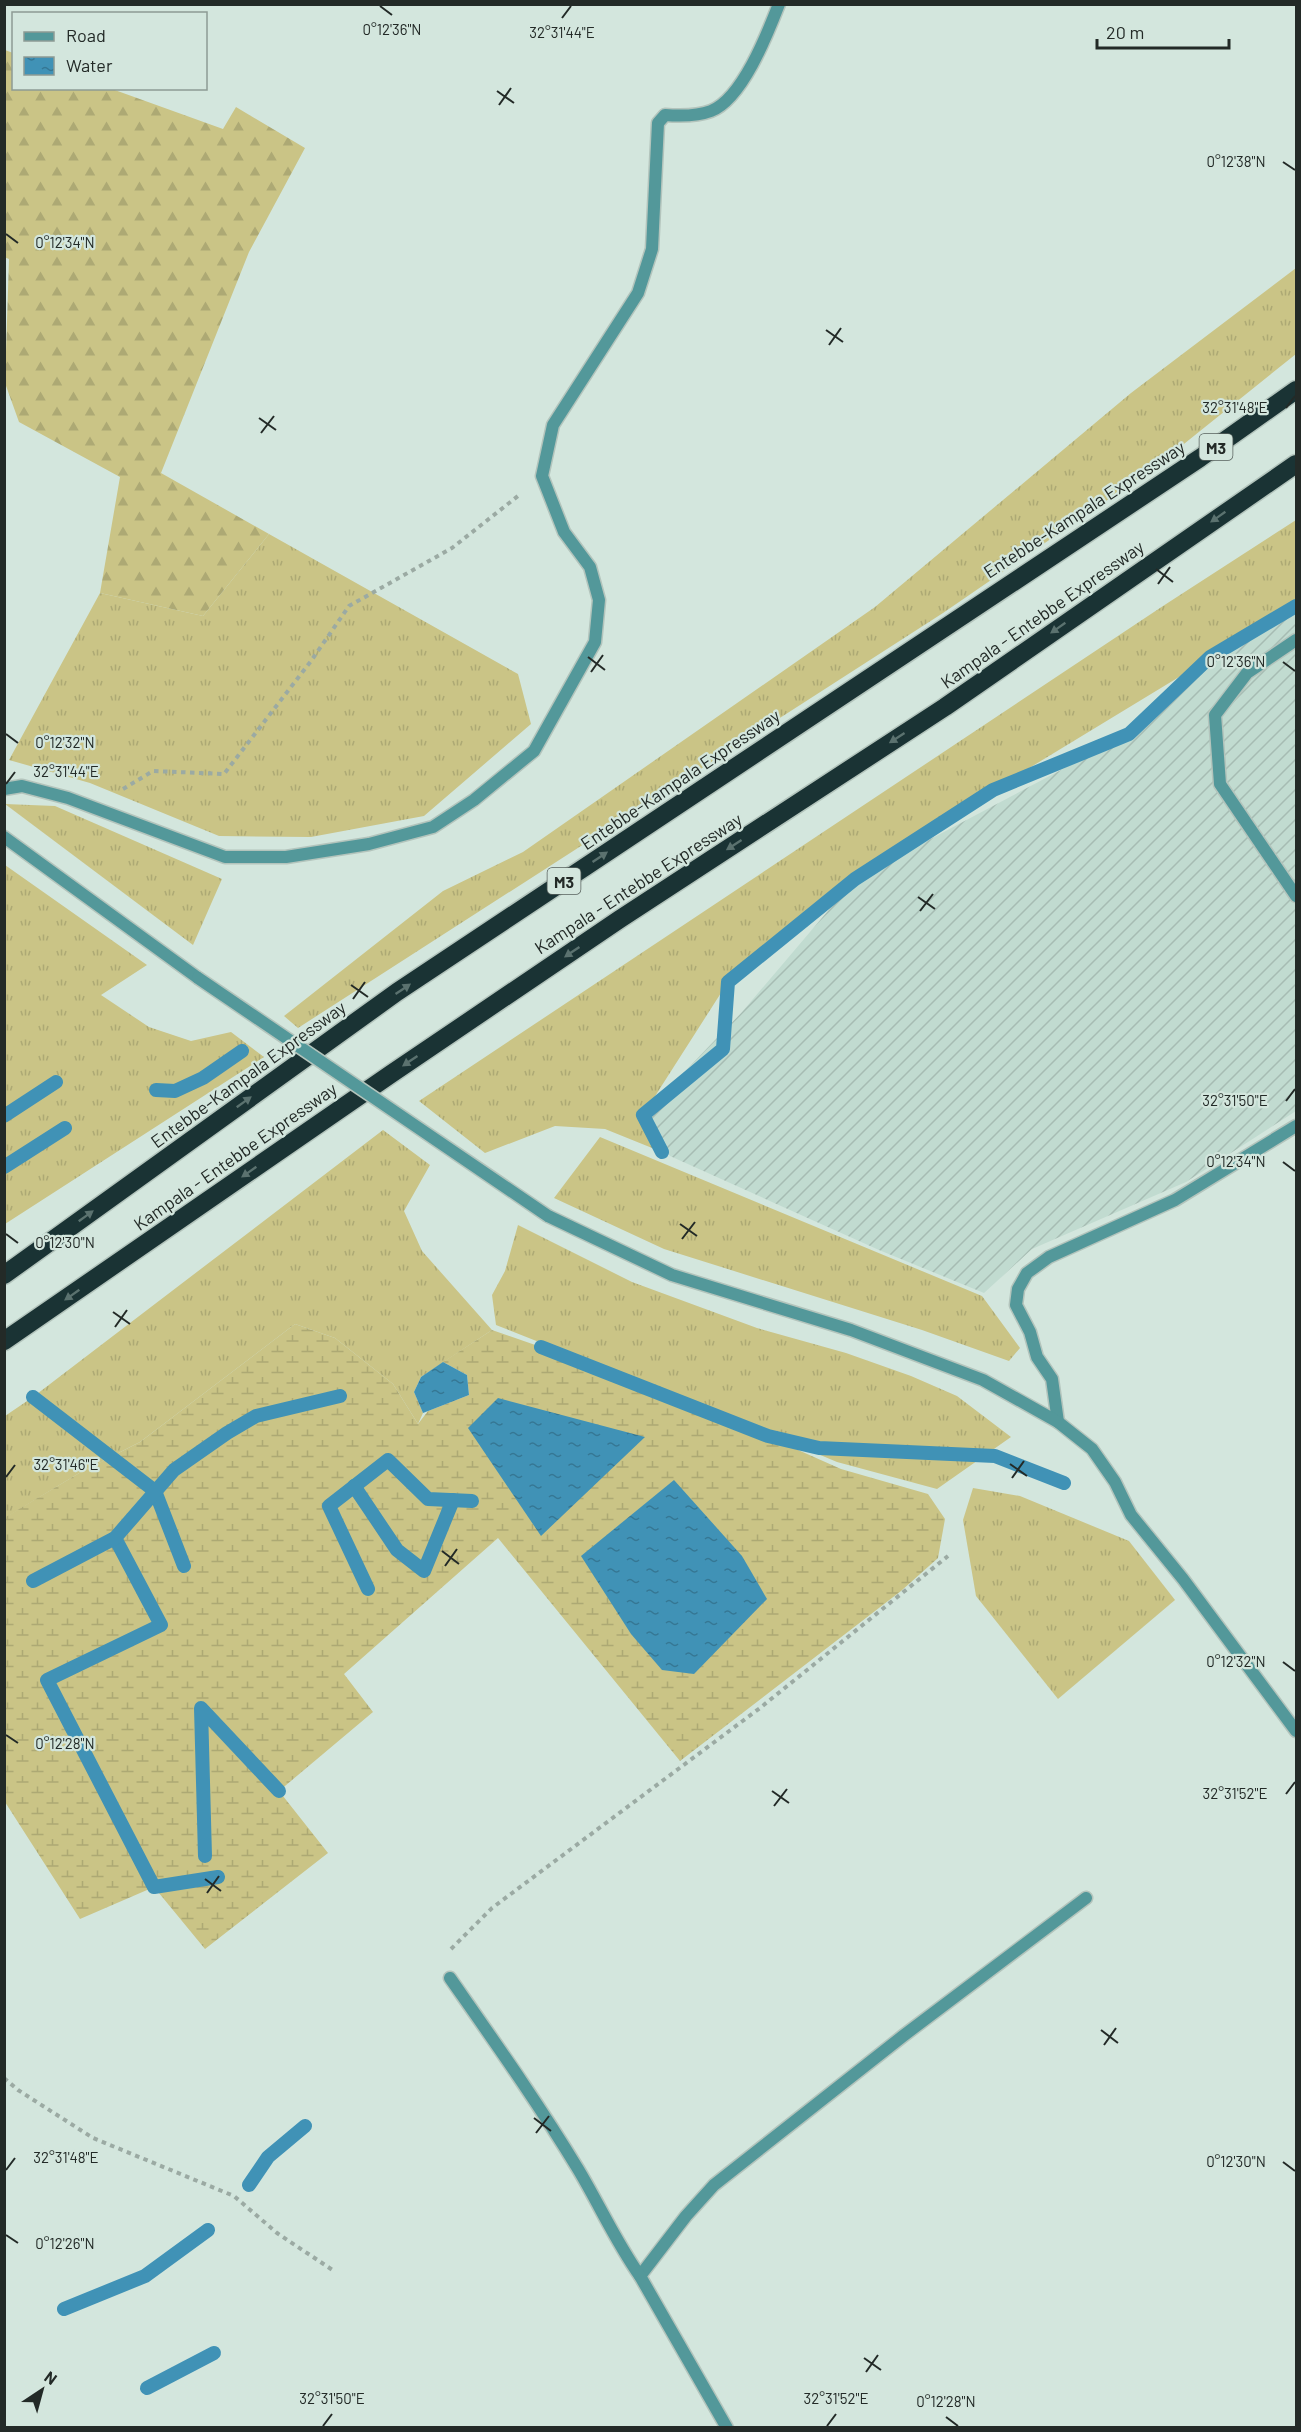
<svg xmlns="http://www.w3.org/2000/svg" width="1301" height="2432" viewBox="0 0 1301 2432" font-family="Barlow,sans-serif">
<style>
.industrial{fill:url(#industrial-furrows)}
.grass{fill:url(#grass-tufts)}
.forest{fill:url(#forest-firs)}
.wetland{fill:url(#wetland-marsh)}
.water{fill:url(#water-ripples)}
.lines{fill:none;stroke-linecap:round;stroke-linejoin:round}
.stream{stroke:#4092b6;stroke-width:14}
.service-casing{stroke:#b3c4bc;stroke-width:15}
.minor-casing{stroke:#b3c4bc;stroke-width:15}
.tertiary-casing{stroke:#b3c4bc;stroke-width:15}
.motorway-casing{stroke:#b3c4bc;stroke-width:21}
.path{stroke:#9baaa3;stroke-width:4;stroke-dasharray:4.5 4.5;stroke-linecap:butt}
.service{stroke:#53989a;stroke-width:12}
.minor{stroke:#53989a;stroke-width:12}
.tertiary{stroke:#53989a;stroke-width:12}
.motorway{stroke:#1a3334;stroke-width:18}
.tertiary-bridge-casing{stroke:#b3c4bc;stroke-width:15;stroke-linecap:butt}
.tertiary-bridge{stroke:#53989a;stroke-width:12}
.oneway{fill:#5b726f}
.ticks{fill:none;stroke:#232a27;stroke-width:2}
.labels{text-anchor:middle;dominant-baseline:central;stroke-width:4.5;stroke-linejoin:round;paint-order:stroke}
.shield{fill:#d3e6dd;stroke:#58625e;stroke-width:1.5}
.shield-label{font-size:16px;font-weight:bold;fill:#232a27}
.street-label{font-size:18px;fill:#232a27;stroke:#d3e6dd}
.ticks-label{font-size:15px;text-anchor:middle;fill:#232a27;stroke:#d3e6dd;stroke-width:4.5;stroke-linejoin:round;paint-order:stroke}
</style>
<defs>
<pattern id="industrial-furrows" width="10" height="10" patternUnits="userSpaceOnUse" patternTransform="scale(1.5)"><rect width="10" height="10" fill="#c1dbd0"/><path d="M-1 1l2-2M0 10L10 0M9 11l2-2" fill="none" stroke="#a6bcb3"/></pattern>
<pattern id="grass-tufts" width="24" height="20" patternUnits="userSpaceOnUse" patternTransform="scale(1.5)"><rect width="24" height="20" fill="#cac486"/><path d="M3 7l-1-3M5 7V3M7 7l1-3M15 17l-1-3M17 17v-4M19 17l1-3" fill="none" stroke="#ada974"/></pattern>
<pattern id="forest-firs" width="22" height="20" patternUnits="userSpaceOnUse" patternTransform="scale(1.5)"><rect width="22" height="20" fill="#cac486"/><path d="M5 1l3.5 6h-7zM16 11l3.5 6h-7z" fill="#ada974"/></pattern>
<pattern id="wetland-marsh" width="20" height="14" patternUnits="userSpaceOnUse" patternTransform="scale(1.5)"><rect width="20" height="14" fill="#cac486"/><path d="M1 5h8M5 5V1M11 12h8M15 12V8" fill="none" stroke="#ada974"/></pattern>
<pattern id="water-ripples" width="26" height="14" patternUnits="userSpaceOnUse" patternTransform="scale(1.5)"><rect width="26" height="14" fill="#4092b6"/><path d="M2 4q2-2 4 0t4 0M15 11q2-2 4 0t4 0" fill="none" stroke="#357794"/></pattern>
</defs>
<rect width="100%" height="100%" fill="#d3e6dd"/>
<path class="industrial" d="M 1296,614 L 1296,1111 L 1186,1182 L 1032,1249 L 984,1293 L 879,1250 L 670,1156 L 643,1115 L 742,1012 L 855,879 L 1129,734 L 1210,657 Z"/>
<g class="grass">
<path d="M 1296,268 L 1296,354 L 1154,468 L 943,613 L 298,1028 L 284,1016 L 443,891 L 523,852 L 875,607 L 1131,393 Z"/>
<path d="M 1296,520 L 1296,606 L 993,790 L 855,879 L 728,982 L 643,1115 L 662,1152 L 605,1129 L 555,1126 L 485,1153 L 419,1101 L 1163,606 Z"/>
<path d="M 269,534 L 518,674 L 531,724 L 424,816 L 311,837 L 219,836 L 90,783 L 9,760 L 100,593 L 203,616 Z"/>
<path d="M 5,804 L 55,806 L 222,879 L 193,945 Z"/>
<path d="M 5,865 L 147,965 L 101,995 L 149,1027 L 191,1041 L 231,1032 L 264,1057 L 5,1224 Z"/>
<path d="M 383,1130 L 430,1165 L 404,1211 L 422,1251 L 492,1330 L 421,1377 L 414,1392 L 423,1413 L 418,1424 L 393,1384 L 335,1338 L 295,1324 L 140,1442 L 81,1472 L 5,1518 L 5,1416 L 33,1397 Z"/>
<path d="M 600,1137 L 982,1296 L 1020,1348 L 1009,1361 L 922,1330 L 664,1249 L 554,1198 Z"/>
<path d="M 518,1225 L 632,1282 L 757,1328 L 846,1353 L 911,1376 L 957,1396 L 1011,1437 L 937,1489 L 837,1462 L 756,1428 L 496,1325 L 492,1295 L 505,1271 Z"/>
<path d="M 973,1488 L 1020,1496 L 1129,1541 L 1175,1600 L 1058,1699 L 976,1596 L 963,1520 Z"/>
</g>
<path class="forest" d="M 5,50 L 13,53 L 14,88 L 112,89 L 223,129 L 236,107 L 305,148 L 249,252 L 161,473 L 269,534 L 203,616 L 100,593 L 120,477 L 19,422 L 5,383 L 9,259 L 4,257 Z"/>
<path class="wetland" d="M 295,1324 L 335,1338 L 393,1384 L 418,1424 L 428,1411 L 469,1395 L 467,1375 L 443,1362 L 492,1330 L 541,1347 L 746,1427 L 841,1469 L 928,1494 L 945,1519 L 938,1558 L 901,1591 L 680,1761 L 498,1538 L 344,1674 L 373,1712 L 279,1791 L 328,1853 L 205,1949 L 154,1887 L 80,1919 L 5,1802 L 4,1518 L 81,1472 L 140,1442 Z"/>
<g class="water">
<path d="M 443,1362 L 467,1375 L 469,1395 L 423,1413 L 414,1392 L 421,1377 Z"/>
<path d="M 498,1398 L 645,1437 L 541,1536 L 468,1428 Z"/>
<path d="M 674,1480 L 742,1556 L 767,1599 L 694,1674 L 662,1670 L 631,1634 L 581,1556 Z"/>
</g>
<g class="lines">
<g class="stream">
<path d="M 156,1090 L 175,1091 L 203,1078 L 242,1051"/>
<path d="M 4,1116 L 56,1082"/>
<path d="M 662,1152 L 643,1115 L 723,1049 L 728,982 L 855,879 L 993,790 L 1129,734 L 1210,657 L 1296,606"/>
<path d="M 4,1167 L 65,1128"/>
<path d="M 541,1347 L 768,1436 L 819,1448 L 995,1456 L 1064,1483"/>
<path d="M 33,1397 L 155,1491 L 184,1566"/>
<path d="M 354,1486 L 397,1550 L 424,1571 L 453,1500"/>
<path d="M 115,1538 L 161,1625 L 47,1680 L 154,1887 L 218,1877"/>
<path d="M 33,1581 L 115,1538 L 174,1470 L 227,1433 L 256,1416 L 340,1396"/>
<path d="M 368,1589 L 329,1506 L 388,1460 L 428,1499 L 472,1501"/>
<path d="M 205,1856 L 201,1708 L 279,1791"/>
<path d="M 249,2185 L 268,2157 L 305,2126"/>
<path d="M 64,2309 L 145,2276 L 208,2230"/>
<path d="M 147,2388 L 214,2353"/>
</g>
<defs>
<g id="service">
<path d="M 1296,640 L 1247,673 L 1215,715 L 1220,784 L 1296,896"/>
<path d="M 640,2276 L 686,2216 L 714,2185 L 903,2036 L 1086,1898"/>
</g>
<g id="minor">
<path d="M 4,789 L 22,786 L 68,798 L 225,857 L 286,857 L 369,844 L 433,827 L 474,800 L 534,751 L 595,642 L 599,600 L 590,567 L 564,532 L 542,476 L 553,425 L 638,293 L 652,249 L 658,123 L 665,115 C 679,116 698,116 711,111 C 742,99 767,35 779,4"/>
<path d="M 1058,1422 L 1052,1379 L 1037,1357 L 1030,1332 L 1016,1305 L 1018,1289 L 1027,1273 L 1049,1257 L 1175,1200 L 1296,1126"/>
<path d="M 450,1978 C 494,2041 538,2103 578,2169 C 599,2204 616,2242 640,2276 L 727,2428"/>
</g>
<g id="tertiary">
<path d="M 4,837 L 198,978"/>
<path d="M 548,1216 L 672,1275 L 851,1330 L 983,1380 L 1058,1422 L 1092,1449 L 1115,1482 L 1131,1515 L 1183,1579 L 1296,1731"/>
</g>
<g id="motorway">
<path d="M 4,1275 L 397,992 L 1200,458 L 1296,390"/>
<path d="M 4,1341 L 391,1074 L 620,919 L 945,707 L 1296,464"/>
</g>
</defs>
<use href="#service" class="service-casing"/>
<use href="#minor" class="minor-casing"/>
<use href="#tertiary" class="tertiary-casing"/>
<use href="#motorway" class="motorway-casing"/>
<g class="path">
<path d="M 123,789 L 153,771 L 224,774 L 311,661 L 349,606 L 452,548 L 518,496"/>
<path d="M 451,1949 L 492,1908 L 760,1708 L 948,1556"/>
<path d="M 4,2078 L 18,2090 L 93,2138 L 234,2196 L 277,2233 L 334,2271"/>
</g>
<use href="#service" class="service"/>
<use href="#minor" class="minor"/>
<use href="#tertiary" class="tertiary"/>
<use href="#motorway" class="motorway"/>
<defs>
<path id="tertiary-bridge" d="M 198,978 L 548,1216"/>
</defs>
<use href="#tertiary-bridge" class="tertiary-bridge-casing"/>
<use href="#tertiary-bridge" class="tertiary-bridge"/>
</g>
<defs><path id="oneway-solid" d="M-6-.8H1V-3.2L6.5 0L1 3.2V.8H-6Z" transform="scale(1.5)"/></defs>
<g class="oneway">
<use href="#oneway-solid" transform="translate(1218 517) rotate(145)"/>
<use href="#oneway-solid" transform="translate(1058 628) rotate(145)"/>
<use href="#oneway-solid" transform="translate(897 738) rotate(147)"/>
<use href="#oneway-solid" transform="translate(734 845) rotate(147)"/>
<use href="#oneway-solid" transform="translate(600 857) rotate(-34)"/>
<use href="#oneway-solid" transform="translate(572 952) rotate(146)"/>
<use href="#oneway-solid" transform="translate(403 989) rotate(-34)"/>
<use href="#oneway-solid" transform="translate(410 1061) rotate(146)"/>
<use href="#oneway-solid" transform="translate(244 1102) rotate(-36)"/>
<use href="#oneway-solid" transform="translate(249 1172) rotate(145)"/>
<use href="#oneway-solid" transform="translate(86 1216) rotate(-36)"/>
<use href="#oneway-solid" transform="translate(72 1295) rotate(145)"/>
</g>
<path class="ticks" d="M 380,6 L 392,15M 562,18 L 571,6M 497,91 L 514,103M 499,105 L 511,88M 1283,162 L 1295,170M 6,234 L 18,243M 826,330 L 843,342M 829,345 L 841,328M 1286,408 L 1295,396M 259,418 L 276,430M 261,433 L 274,416M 1156,569 L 1173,582M 1158,584 L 1170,567M 588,657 L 605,670M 1283,662 L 1295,671M 591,672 L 603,655M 6,734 L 18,743M 6,784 L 15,772M 918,897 L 935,909M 920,911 L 933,894M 351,985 L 368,997M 353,999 L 365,982M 1286,1101 L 1295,1089M 1283,1162 L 1295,1171M 680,1224 L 697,1236M 6,1234 L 18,1243M 682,1239 L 695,1222M 113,1312 L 130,1324M 115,1327 L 127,1310M 1010,1464 L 1027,1476M 6,1477 L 15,1465M 1012,1478 L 1024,1461M 442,1551 L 459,1564M 445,1566 L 457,1549M 1283,1662 L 1295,1671M 6,1735 L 18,1743M 772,1791 L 789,1803M 1286,1794 L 1295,1782M 774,1806 L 787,1789M 205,1879 L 221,1891M 207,1893 L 219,1876M 1101,2030 L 1118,2043M 1104,2045 L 1116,2028M 534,2118 L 551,2131M 536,2133 L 549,2116M 1283,2162 L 1295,2171M 6,2170 L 15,2158M 6,2235 L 18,2243M 864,2358 L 881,2370M 866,2372 L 878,2355M 946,2417 L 958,2426M 323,2426 L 332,2414M 827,2426 L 836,2414"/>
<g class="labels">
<g class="shield">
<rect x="1199.5" y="434" width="33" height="26" rx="4.5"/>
<rect x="547.5" y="868" width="33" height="26" rx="4.5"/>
</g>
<g class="shield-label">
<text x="1216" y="447">M3</text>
<text x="564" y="881">M3</text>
</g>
<g class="street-label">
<text transform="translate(1084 509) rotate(-33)">Entebbe-Kampala Expressway</text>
<text transform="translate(1042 614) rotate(-35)">Kampala - Entebbe Expressway</text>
<text transform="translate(680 779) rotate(-34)">Entebbe-Kampala Expressway</text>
<text transform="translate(638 883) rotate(-33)">Kampala - Entebbe Expressway</text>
<text transform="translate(248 1074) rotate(-36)">Entebbe-Kampala Expressway</text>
<text transform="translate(235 1156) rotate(-35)">Kampala - Entebbe Expressway</text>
</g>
</g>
<g class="ticks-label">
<text x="392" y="35">0°12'36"N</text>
<text x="562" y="38">32°31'44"E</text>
<text x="1236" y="167">0°12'38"N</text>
<text x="65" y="248">0°12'34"N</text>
<text x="1235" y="413">32°31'48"E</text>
<text x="1236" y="667">0°12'36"N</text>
<text x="65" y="748">0°12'32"N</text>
<text x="66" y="777">32°31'44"E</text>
<text x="1235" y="1106">32°31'50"E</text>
<text x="1236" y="1167">0°12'34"N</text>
<text x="65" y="1248">0°12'30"N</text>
<text x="66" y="1470">32°31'46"E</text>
<text x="1236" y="1667">0°12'32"N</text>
<text x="65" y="1749">0°12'28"N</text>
<text x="1235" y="1799">32°31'52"E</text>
<text x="66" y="2163">32°31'48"E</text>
<text x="1236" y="2167">0°12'30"N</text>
<text x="65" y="2249">0°12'26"N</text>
<text x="332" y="2404">32°31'50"E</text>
<text x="836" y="2404">32°31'52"E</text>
<text x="946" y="2407">0°12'28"N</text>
</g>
<rect width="1301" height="2432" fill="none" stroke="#232a27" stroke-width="12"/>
<rect x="12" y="12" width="195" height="78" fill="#d3e6dd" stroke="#8d9b94" stroke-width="1.5"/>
<rect x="24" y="32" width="30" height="9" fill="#53989a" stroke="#8d9b94" stroke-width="1.5"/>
<text x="66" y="42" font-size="18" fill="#232a27">Road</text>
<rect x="24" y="57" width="30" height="18" fill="url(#water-ripples)" stroke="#8d9b94" stroke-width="1.5"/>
<text x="66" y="72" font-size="18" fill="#232a27">Water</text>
<g transform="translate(42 2390) rotate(36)" stroke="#d3e6dd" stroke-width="4.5" paint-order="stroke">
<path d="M0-4.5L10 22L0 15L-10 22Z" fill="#232a27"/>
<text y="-9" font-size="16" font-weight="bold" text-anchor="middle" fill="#232a27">N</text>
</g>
<path d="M1097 39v9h132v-9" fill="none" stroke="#232a27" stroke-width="3"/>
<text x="1106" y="39" font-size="18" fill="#232a27" stroke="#d3e6dd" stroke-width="4.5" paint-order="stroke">20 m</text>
</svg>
